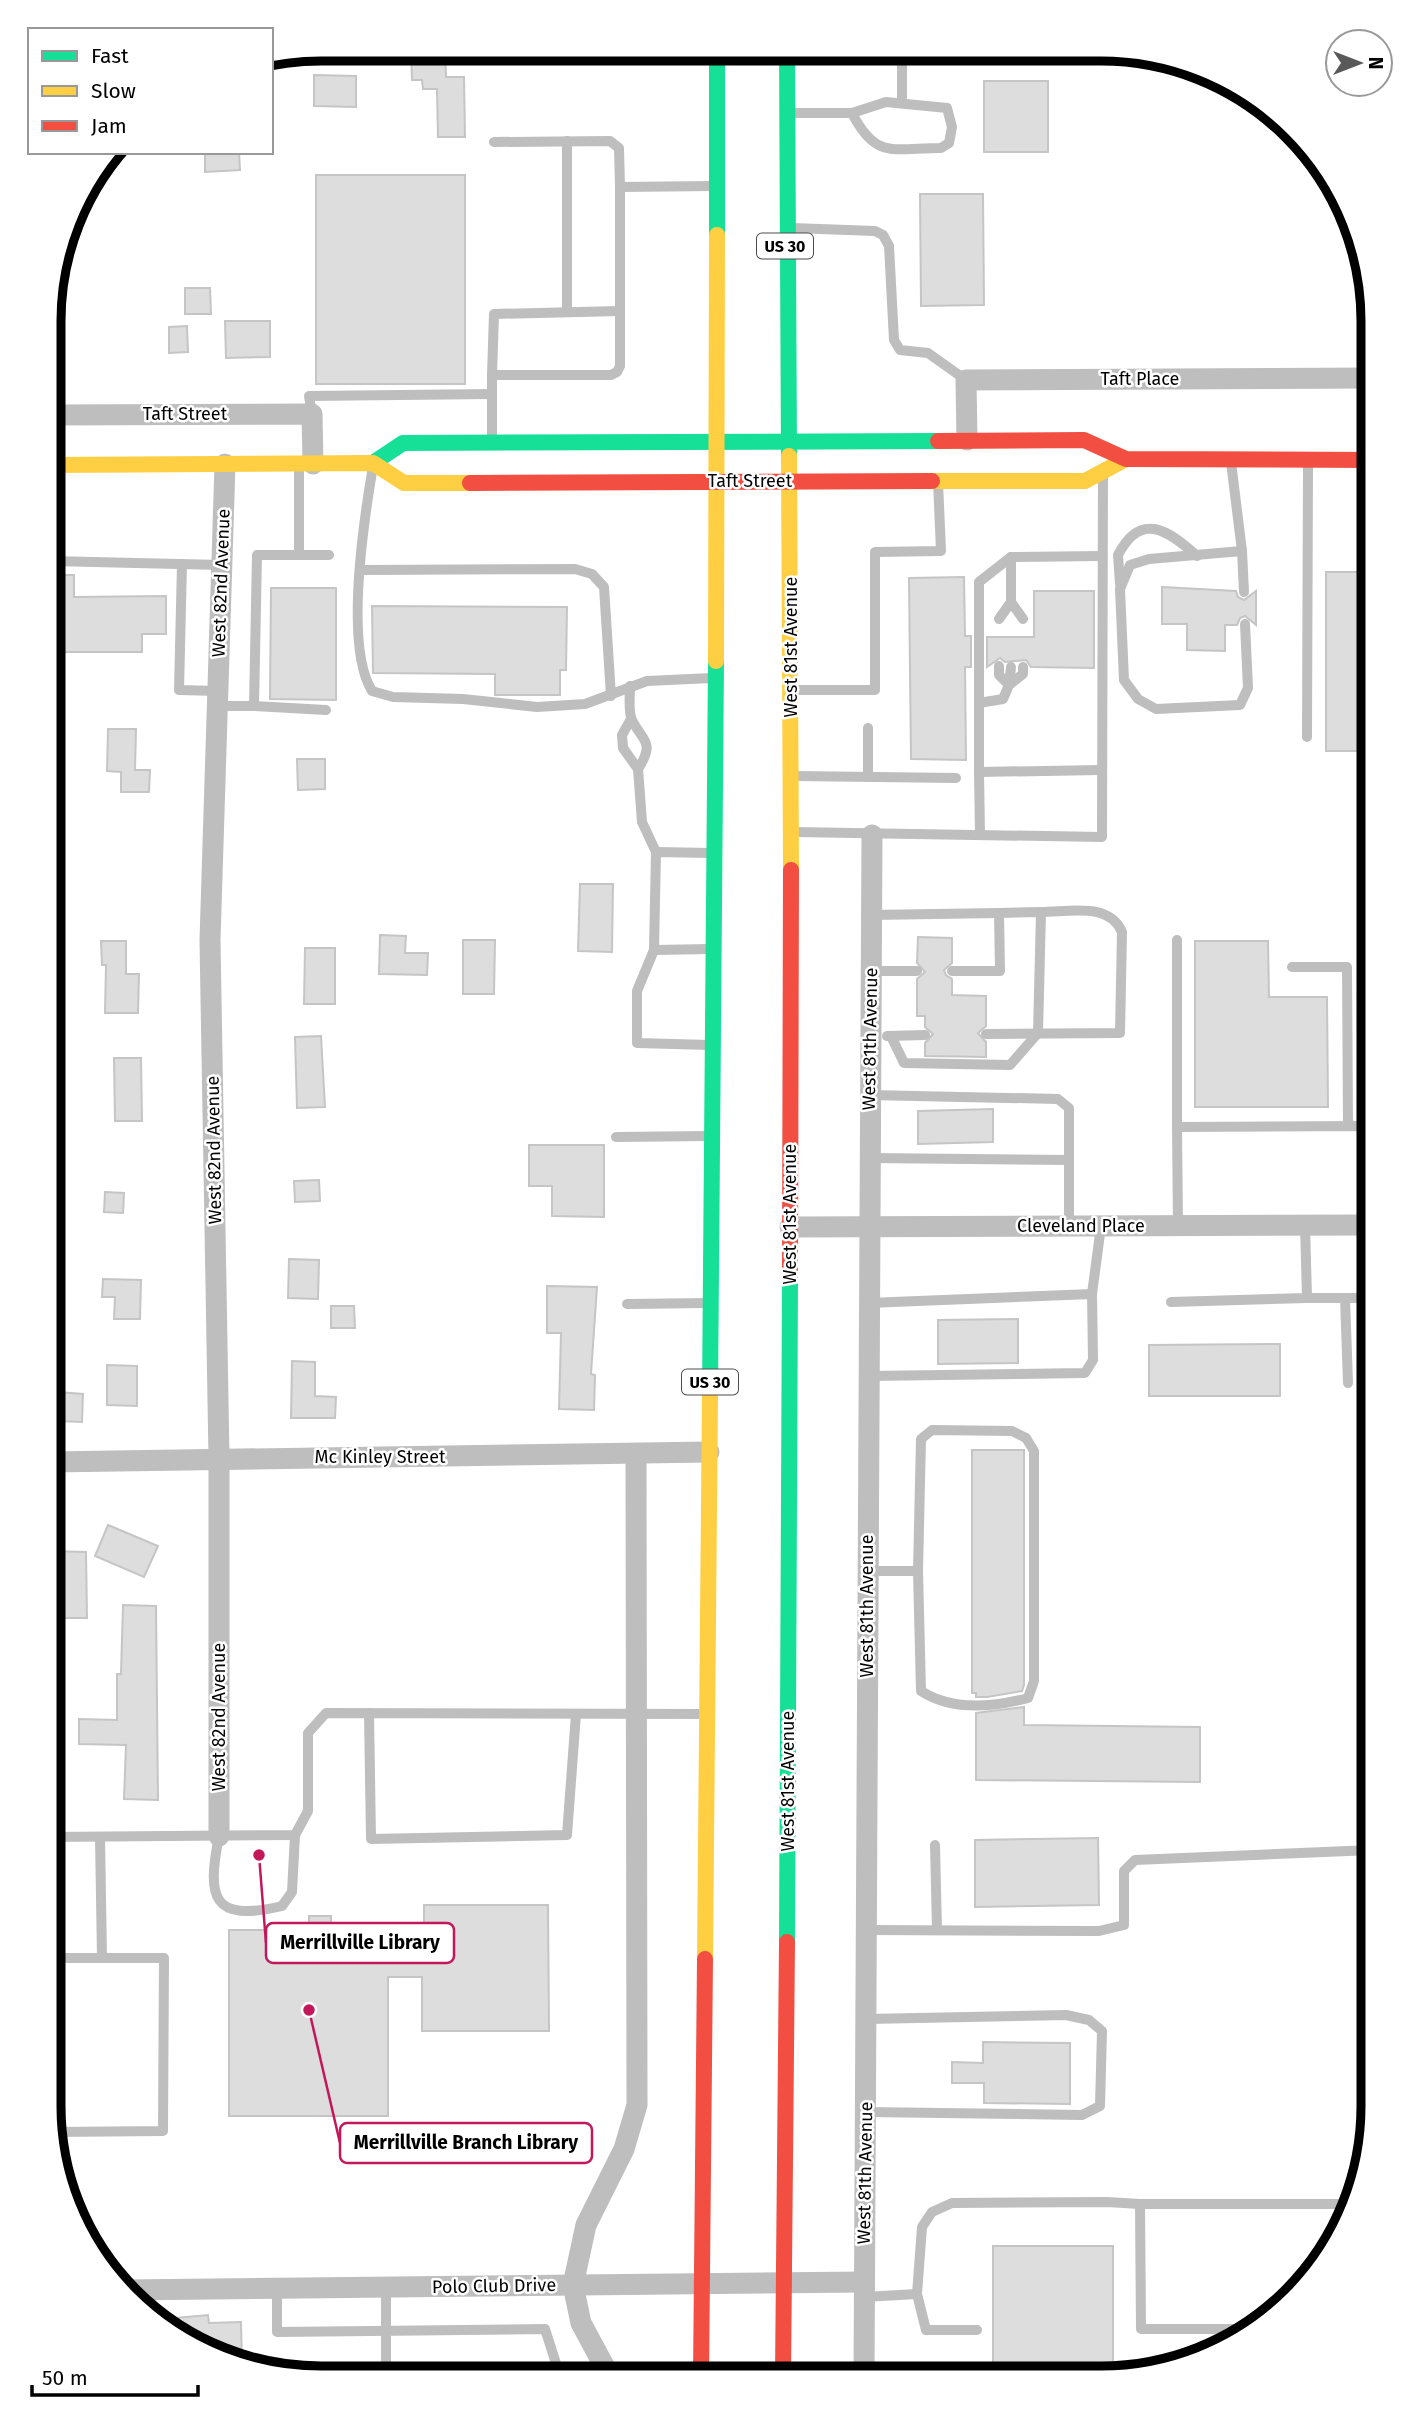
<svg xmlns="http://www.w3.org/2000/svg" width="1422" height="2427" viewBox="0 0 1422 2427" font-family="'Fira Sans',sans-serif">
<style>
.building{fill:#ddd;stroke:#c5c5c5;stroke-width:2}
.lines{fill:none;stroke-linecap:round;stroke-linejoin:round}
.lane{stroke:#bebebe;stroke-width:10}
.street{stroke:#bebebe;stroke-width:21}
.fast{stroke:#16e098;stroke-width:16}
.slow{stroke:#ffcf43;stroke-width:16}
.jam{stroke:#f24e42;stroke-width:16}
.labels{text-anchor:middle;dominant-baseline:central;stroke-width:5;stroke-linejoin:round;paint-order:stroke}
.shield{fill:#fff;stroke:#4c4c4c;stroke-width:2}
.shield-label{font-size:16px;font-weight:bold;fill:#000}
.street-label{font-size:18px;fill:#000;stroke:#fff}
.rim{fill:none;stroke:#000;stroke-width:9}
.leader{fill:none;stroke:#c2185b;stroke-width:2.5}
.callout-dot{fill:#c2185b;stroke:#fff;stroke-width:2.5}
.callout{fill:#fff;stroke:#c2185b;stroke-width:2.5}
.callout-label{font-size:19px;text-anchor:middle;font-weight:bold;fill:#000}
</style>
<rect width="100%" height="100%" fill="#fff"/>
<g class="building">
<path d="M 445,50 L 446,77 L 464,77 L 465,137 L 438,137 L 437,89 L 423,89 L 422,80 L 412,80 L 411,51 Z"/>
<path d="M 314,75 L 356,76 L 356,107 L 314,106 Z"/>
<rect x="984" y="81" width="64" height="71"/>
<path d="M 205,152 L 239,152 L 240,170 L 205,172 Z"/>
<rect x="316" y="175" width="149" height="209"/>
<path d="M 920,194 L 983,194 L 984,305 L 921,306 Z"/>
<path d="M 185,288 L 210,288 L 211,314 L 185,314 Z"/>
<path d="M 225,321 L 270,321 L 270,357 L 226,358 Z"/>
<path d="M 187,326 L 188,352 L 169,353 L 169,327 Z"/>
<rect x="1326" y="572" width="41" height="179"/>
<path d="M 51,575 L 74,575 L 74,597 L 166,596 L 166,634 L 142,634 L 142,652 L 51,652 Z"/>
<path d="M 964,577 L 965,636 L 971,636 L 971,667 L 965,667 L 966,760 L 911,759 L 909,578 Z"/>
<path d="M 1162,587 L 1236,591 L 1238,597 L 1244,600 L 1256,591 L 1256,625 L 1245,616 L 1240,618 L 1237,625 L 1225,625 L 1225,651 L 1187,650 L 1187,624 L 1162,624 Z"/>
<path d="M 271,588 L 336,588 L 336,700 L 270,699 Z"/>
<path d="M 1034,591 L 1094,591 L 1094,668 L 1031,667 L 1026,660 L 1005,662 L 1000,658 L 987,667 L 987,637 L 1034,637 Z"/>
<path d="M 372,606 L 567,607 L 566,670 L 560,670 L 560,695 L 495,695 L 495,674 L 373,673 Z"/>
<path d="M 108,729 L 136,729 L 135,770 L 150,770 L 149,792 L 121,792 L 121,772 L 107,771 Z"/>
<path d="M 297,759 L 325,759 L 325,789 L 298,790 Z"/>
<path d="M 580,884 L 613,884 L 612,952 L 578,951 Z"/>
<path d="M 380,935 L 406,936 L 405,953 L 428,953 L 427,975 L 379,974 Z"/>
<path d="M 918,937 L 952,938 L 952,963 L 944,970 L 946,975 L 952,979 L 952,995 L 986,996 L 986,1026 L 978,1033 L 986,1042 L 986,1057 L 925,1056 L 925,1043 L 933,1034 L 925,1027 L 925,1016 L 917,1016 L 917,979 L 925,972 L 917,963 Z"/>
<path d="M 463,940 L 495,940 L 494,994 L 463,994 Z"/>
<path d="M 101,941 L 126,941 L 126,974 L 139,974 L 138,1013 L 105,1013 L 106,965 L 102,965 Z"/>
<path d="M 1195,941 L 1268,941 L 1269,997 L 1327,997 L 1328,1107 L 1195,1107 Z"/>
<path d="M 305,948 L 335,948 L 335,1004 L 304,1004 Z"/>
<path d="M 321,1036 L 325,1107 L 297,1108 L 295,1037 Z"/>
<path d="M 114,1058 L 141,1058 L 142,1121 L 115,1121 Z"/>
<path d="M 993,1109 L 993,1142 L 918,1144 L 918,1111 Z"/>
<path d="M 529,1145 L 604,1145 L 604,1217 L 552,1216 L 552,1186 L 529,1186 Z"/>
<path d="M 319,1180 L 320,1201 L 295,1202 L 294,1181 Z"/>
<path d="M 105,1192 L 124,1193 L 123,1213 L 104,1212 Z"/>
<path d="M 289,1259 L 319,1260 L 318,1299 L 288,1298 Z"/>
<path d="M 103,1279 L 141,1280 L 140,1319 L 114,1319 L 115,1297 L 102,1297 Z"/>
<path d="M 547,1286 L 597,1287 L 591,1374 L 595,1375 L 594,1410 L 559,1409 L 561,1333 L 547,1333 Z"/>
<path d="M 331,1306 L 354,1306 L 355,1328 L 331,1328 Z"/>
<path d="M 1018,1319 L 1018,1363 L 938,1364 L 938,1320 Z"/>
<path d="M 1280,1344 L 1280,1396 L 1149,1396 L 1149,1345 Z"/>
<path d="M 292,1361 L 315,1362 L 315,1396 L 336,1397 L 335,1418 L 291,1418 Z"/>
<path d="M 107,1365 L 137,1366 L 137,1406 L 107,1405 Z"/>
<path d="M 58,1392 L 83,1394 L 82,1422 L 57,1421 Z"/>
<path d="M 972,1450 L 1024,1450 L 1024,1685 L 1022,1691 L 987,1697 L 976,1697 L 976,1693 L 972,1693 Z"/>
<path d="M 108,1525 L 158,1546 L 144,1577 L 95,1556 Z"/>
<path d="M 50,1551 L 86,1552 L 87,1618 L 61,1618 L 60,1583 L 50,1582 Z"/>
<path d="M 123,1605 L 156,1606 L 158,1800 L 124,1799 L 126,1745 L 79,1744 L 79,1719 L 117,1720 L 117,1674 L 121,1674 Z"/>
<path d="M 1024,1707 L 1024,1725 L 1200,1727 L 1200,1782 L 976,1780 L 976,1713 Z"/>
<path d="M 1098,1838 L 1099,1905 L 975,1907 L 975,1840 Z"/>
<path d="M 424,1905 L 548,1905 L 549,2031 L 422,2031 L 422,1977 L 388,1977 L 388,2116 L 229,2116 L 229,1930 L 309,1930 L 309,1916 L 331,1916 L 331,1929 L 424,1929 Z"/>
<path d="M 983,2042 L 1070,2043 L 1070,2104 L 984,2103 L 984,2083 L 952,2083 L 952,2062 L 983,2063 Z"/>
<rect x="993" y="2246" width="120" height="124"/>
<path d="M 208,2315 L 209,2323 L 241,2322 L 242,2364 L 217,2357 L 153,2320 Z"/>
</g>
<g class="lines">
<g class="lane">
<path d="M 902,51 L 902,103"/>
<path d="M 790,113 L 852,113 L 886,102 L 947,108 L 952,127 L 949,143 L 941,148 C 893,148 876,160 852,113"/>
<path d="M 494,142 L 610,141 L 619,148 L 620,187"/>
<path d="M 792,228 L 875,231 L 883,235 L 889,246 L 894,340 L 900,350 L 928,353 L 966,380"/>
<path d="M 567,311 L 567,141"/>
<path d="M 492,375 L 494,314 L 620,311"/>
<path d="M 312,414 L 309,396 L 492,394"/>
<path d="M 492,440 L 492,375 L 611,375 L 617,372 L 620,366 L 620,187 L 714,186"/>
<path d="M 1231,462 L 1242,551 L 1149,559 L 1130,565 L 1120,589 L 1124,680 L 1138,699 L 1156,709 L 1240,705 L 1248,688 L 1245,624"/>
<path d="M 373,466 C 364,519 344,646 372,691 L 393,697 L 463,699 L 537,707 L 585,704 L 647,681 L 712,678"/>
<path d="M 1242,551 L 1244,592"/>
<path d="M 299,555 L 329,555"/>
<path d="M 1011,557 L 1011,602 L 1023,619"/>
<path d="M 51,561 L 222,565"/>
<path d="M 182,564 L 179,690 L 218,691"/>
<path d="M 361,570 L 575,569 L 592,574 L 604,587 L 611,696"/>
<path d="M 1120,584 L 1118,555 C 1141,510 1169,531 1197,556"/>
<path d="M 999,619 L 1011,602"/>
<path d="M 999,666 L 999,675 L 1009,685"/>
<path d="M 1009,685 L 1011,667"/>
<path d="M 630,686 C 630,695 628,712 632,720 C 642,741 656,741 638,769"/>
<path d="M 794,690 L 875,690 L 875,552 L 941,551 L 938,482"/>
<path d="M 979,703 L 1003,699 L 1009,685 L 1023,674 L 1023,667"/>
<path d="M 217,706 L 254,706 L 257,555 L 299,555 L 299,467"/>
<path d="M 254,706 L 326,710"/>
<path d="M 631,719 L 622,735 L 623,748 L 638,769 L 642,822 L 656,852"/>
<path d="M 868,728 L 868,777"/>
<path d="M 1307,737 L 1308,463"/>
<path d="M 1101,770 L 979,772 L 979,582 L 1011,557 L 1102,556"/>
<path d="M 979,772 L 980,835"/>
<path d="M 794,776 L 956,778"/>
<path d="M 794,832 L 1102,837 L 1103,475"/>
<path d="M 871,915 L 999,913"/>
<path d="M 1177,940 L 1177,1127"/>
<path d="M 710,949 L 654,950 L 656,852 L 712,853"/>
<path d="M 654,950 L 637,991 L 637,1043 L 710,1045"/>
<path d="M 1292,967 L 1347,967 L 1348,1125"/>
<path d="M 871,971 L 917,971"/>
<path d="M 986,1034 L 1120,1033 L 1122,932 C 1109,902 1070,912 1041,912"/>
<path d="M 887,1036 L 925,1035"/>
<path d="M 891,1036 L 904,1063 L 1010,1065 L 1038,1033 L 1041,912 L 999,913 L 1000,971 L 952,971"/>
<path d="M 869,1095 L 1058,1099 L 1069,1108 L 1069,1226"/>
<path d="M 616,1137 L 709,1136"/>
<path d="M 869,1158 L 1069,1160"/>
<path d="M 1178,1225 L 1177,1127 L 1366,1126 L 1373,1135"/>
<path d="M 1307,1298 L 1373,1298"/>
<path d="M 1345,1298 L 1348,1383"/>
<path d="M 1171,1302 L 1307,1298 L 1305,1225"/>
<path d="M 868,1303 L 1092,1294"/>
<path d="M 627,1304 L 708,1303"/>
<path d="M 868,1376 L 1085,1373 L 1093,1360 L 1092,1294 L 1101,1226"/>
<path d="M 866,1571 L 918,1571 L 921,1691 C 952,1711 994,1707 1028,1698 L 1034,1681 L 1034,1451 L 1026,1438 L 1012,1431 L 932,1430 L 921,1439 L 918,1571"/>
<path d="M 369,1713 L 371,1839 L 567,1835 L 576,1714"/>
<path d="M 219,1836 C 207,1897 211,1923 282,1906 L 292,1892 L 295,1835"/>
<path d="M 49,1837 L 295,1835 L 308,1811 L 308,1733 L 326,1713 L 705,1714"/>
<path d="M 100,1837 L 102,1958"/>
<path d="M 935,1845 L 937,1930"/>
<path d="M 867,1930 L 1099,1931 L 1124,1925 L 1124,1871 L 1135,1860 L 1372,1850"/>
<path d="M 49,1958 L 164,1958 L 163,2131 L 54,2132"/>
<path d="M 866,2112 L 1082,2115 L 1100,2106 L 1102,2031 L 1089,2020 L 1066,2015 L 867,2019"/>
<path d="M 1140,2204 L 1353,2204"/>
<path d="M 277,2288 L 277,2332 L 545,2329 L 560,2376"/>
<path d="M 917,2294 L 926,2330 L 977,2330"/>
<path d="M 864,2297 L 917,2294 L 922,2227 L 932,2212 L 952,2203 L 1107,2202 L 1140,2204 L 1141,2329 L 1254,2329"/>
<path d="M 386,2376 L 386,2287"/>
</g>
<g class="street">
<path d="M 51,415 L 312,414 L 313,464"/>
<path d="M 967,440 L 966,380 L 1373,378"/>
<path d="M 790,1227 L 1373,1225"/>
<path d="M 50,1462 L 709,1452"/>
<path d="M 219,1836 L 219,1458 L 210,940 L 225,464"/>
<path d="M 124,2290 L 864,2282"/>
<path d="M 610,2377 L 581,2323 L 573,2285 L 586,2225 L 624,2149 L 637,2105 L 636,1455"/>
<path d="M 864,2377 L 872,835"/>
</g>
<g class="fast">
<path d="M 717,50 L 717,235"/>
<path d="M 787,50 L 789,456"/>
<path d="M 373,463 L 403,443 L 938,441"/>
<path d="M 710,1392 L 716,661"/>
<path d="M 787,1942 L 790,1277"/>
</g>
<g class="slow">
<path d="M 789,456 L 791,870"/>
<path d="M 51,465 L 373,463 L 404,483 L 470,483"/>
<path d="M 932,481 L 1085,481 L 1126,459"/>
<path d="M 716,661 L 717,235"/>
<path d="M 705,1959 L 710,1392"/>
</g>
<g class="jam">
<path d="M 938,441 L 1084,440 L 1126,459 L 1373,460"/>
<path d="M 470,483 L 932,481"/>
<path d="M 790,1277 L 791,870"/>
<path d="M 701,2377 L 705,1959"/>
<path d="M 783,2377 L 787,1942"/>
</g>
</g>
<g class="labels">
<g class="shield">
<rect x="757" y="233.5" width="56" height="25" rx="5"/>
<rect x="682" y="1369.5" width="56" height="25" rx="5"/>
</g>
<g class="shield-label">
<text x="785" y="246">US 30</text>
<text x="710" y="1382">US 30</text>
</g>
<g class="street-label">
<text x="1140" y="379">Taft Place</text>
<text x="185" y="414">Taft Street</text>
<text x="750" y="481">Taft Street</text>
<text transform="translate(221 583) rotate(-88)">West 82nd Avenue</text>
<text transform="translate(791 647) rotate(-90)">West 81st Avenue</text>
<text transform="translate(870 1039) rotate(-89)">West 81th Avenue</text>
<text transform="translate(214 1150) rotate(-91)">West 82nd Avenue</text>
<text transform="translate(790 1214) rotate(-90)">West 81st Avenue</text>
<text x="1081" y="1226">Cleveland Place</text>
<text x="380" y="1457">Mc Kinley Street</text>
<text transform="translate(867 1606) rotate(-90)">West 81th Avenue</text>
<text transform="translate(219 1717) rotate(-90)">West 82nd Avenue</text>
<text transform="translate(788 1781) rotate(-90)">West 81st Avenue</text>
<text transform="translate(865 2173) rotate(-89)">West 81th Avenue</text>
<text transform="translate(494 2286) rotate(-1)">Polo Club Drive</text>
</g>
</g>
<path d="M0 0H1422V2427H0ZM321 61H1101A260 260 0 0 1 1361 321V2106A260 260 0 0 1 1101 2366H321A260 260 0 0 1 61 2106V321A260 260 0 0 1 321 61Z" fill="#fff" fill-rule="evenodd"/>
<path class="rim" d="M321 61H1101A260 260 0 0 1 1361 321V2106A260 260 0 0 1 1101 2366H321A260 260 0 0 1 61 2106V321A260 260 0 0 1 321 61Z"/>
<path class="leader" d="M259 1855L266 1943M309 2010L340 2143"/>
<g class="callout-dot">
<circle cx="259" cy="1855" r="7"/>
<circle cx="309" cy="2010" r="7"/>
</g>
<g class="callout">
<rect x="266" y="1923" width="188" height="40" rx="7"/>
<rect x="340" y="2123" width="252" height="40" rx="7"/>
</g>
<g class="callout-label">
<text x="360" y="1949">Merrillville Library</text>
<text x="466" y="2149">Merrillville Branch Library</text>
</g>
<rect x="28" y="28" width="245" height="126" fill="#ffffff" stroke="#999999" stroke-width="2"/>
<rect x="42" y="51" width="35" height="10" fill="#16e098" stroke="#999999" stroke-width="2"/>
<text x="91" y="63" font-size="21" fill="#000000">Fast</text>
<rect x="42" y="86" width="35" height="10" fill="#ffcf43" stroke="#999999" stroke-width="2"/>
<text x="91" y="98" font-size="21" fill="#000000">Slow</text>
<rect x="42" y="121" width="35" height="10" fill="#f24e42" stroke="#999999" stroke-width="2"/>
<text x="91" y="133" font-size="21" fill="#000000">Jam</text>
<g transform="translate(1359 63) rotate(90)"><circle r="33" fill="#ffffff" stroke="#999999" stroke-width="2"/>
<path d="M0-5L12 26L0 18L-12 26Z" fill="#595959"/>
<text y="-10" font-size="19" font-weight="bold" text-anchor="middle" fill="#000000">N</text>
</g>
<path d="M32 2385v10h166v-10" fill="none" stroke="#000000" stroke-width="3.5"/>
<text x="42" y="2385" font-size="21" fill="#000000" stroke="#ffffff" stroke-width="5" paint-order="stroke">50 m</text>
</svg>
